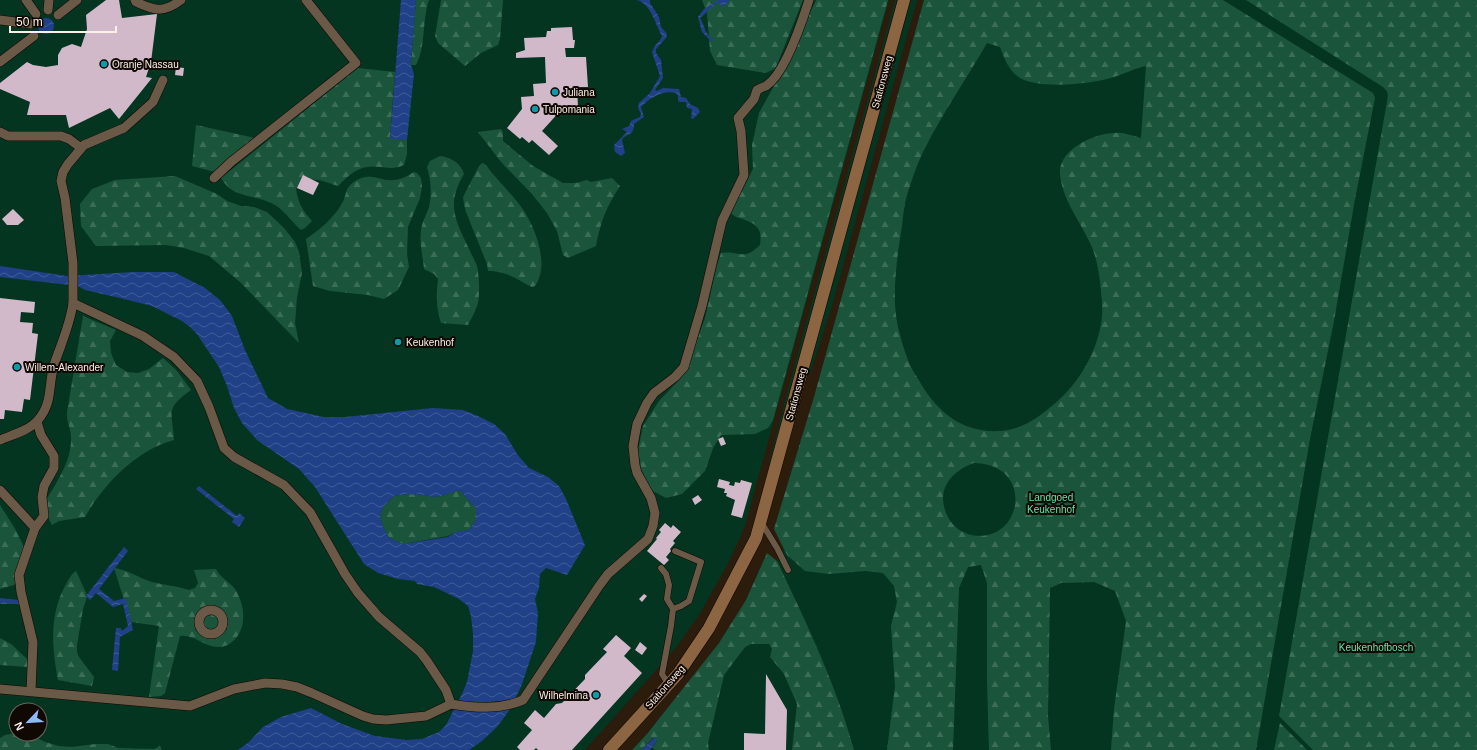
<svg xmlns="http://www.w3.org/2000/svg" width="1477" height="750" viewBox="0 0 1477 750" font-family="Helvetica,sans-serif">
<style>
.green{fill:#043521;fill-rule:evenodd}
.forest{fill:url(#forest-firs);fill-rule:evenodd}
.water{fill:url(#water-waves);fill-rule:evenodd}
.building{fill:#d2b9ca}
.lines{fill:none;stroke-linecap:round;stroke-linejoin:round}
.service-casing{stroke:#130600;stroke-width:7}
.pedestrian-casing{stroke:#130600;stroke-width:10}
.secondary-casing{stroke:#130600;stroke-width:13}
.service{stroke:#6a5947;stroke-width:6}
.pedestrian{stroke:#6a5947;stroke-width:9}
.secondary{stroke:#8c6643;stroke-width:12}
.culture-dot{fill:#0f9aa8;stroke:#0f0803;stroke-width:1.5}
.labels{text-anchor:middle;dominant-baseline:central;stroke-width:4;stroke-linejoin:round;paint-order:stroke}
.poi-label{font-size:10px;fill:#fbf0e6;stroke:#0f0803;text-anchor:start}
.street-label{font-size:10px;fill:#fbf0e6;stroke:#0f0803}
.park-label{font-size:10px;fill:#59e9a9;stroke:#0f0803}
</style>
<defs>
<pattern id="forest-firs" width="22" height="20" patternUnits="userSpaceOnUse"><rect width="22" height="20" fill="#1a553b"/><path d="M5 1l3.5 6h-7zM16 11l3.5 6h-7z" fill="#3c6e57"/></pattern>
<pattern id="water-waves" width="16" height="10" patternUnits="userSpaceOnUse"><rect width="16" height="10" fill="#204087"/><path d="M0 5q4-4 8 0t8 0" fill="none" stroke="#415c98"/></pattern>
</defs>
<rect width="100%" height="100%" fill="#2b1c0c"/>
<g class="green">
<path d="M 0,0 L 889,0 L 745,526 L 730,560 L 699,615 L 674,650 L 585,750 L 0,750 ZM 16,710 L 40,710 L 40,734 L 16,734 Z"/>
<path d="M 895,0 L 897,0 L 787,402 L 770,464 L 769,463 L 790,382 Z"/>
<path d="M 911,0 L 917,0 L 832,306 L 810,374 L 808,374 Z"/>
<path d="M 926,0 L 1477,0 L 1477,750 L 645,750 L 770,581 L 794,521 Z"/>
</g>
<g class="forest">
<path d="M 416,0 L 429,0 C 422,19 426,47 416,65 L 411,65 Z"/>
<path d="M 441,0 L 503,0 L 500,39 L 498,45 L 481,53 L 465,66 L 438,43 L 435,36 Z"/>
<path d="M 702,0 L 803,0 L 776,67 L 774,69 L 766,73 L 717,65 L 710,51 L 707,13 Z"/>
<path d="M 816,0 L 888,0 L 773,420 L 768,428 L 755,434 L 721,435 L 713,448 L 705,471 L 682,494 L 666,498 L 651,490 L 641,469 L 638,450 L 643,426 L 659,401 L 681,378 L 692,354 L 705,318 L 717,265 L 721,253 C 740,250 743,262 760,245 C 762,231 759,225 745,220 C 739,217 737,219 731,213 L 753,169 L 752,145 L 759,113 L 788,61 Z"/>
<path d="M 924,0 L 1223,0 L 1373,93 L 1375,98 L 1355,199 L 1334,321 L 1310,439 L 1256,750 L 1111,750 L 1114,709 L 1126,621 L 1115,591 L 1094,582 L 1061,583 L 1050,588 L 1048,716 L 1051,750 L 989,750 L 987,681 L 987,583 L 981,565 L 968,567 L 959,588 L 953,750 L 887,750 L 895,686 L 891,626 L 897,602 L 894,586 L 883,573 L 865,571 L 829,574 L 805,571 L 787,555 L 774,529 L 814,397 ZM 987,43 L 1000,47 C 1005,60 1009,72 1022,79 C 1042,89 1093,84 1114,77 C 1124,74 1135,68 1146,66 L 1141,138 C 1133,136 1123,132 1115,133 C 1094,133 1058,150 1060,174 C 1062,199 1080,221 1090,243 C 1096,255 1098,268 1100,281 C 1101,293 1103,305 1102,317 C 1099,345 1084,375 1064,395 C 1046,412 1025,430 1000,431 C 964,433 939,414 921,384 C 918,378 913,372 910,365 C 905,354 901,339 898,327 C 891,297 897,257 902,226 C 903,216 904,205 907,195 C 911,182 916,167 922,154 C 941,115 966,80 987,43 ZM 974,463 C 1036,464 1023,545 971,535 C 962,533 952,526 948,517 C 935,492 949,472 974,463 Z"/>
<path d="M 1246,0 L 1477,0 L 1477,750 L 1313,750 L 1279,716 L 1388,96 L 1387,91 L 1383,87 Z"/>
<path d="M 358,68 L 395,72 L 390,138 L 407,140 L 407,154 L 404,165 C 395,169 389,168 379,167 C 360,164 350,174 338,186 C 322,181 308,173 296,189 C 298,203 303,211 312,221 L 305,228 L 301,230 C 293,223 286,213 278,207 C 259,193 234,201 221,178 Z"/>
<path d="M 196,125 L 255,138 L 215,172 L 192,166 Z"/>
<path d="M 501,129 L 503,132 L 503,141 L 533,166 L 563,183 L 576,183 L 587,180 L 591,182 L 612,178 L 620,186 C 606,208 601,220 596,246 L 568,258 L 563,255 L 557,231 L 547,213 L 532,194 L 501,162 L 478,132 Z"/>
<path d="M 440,156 C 450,157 461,163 464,174 C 446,204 455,220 469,249 C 471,254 475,260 477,266 C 479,274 480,295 478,303 C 476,310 471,319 468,325 L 441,323 C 436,308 436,295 438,279 L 434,274 L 424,269 C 423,256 419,243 421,231 C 422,221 426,216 429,207 C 432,194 431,180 427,167 L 430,161 Z"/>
<path d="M 482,163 L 485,164 C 495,178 508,190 519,204 C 532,220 546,254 540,275 C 539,279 537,283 535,286 L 532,287 C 516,279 507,271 488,271 L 487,264 L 466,212 L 464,204 L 463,197 L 479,166 Z"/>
<path d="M 414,172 L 417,173 L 421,178 L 422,187 L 420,198 L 408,227 L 407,254 L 409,267 L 398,290 L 384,299 L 368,295 L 330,291 L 313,286 L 306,239 C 318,231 333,219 341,205 C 348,195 343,188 357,180 C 372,172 381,182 394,180 C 401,180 407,176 414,172 Z"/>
<path d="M 175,176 L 217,194 L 227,201 L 241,206 L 254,207 L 267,212 L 284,228 L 295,242 L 299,252 L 302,273 L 297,297 L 295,323 L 299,343 L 240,282 L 209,256 L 184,248 L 166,245 L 96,246 L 81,226 L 80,204 L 92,189 L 115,180 Z"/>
<path d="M 83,316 L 116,330 L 110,341 L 111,353 L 116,365 L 127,372 L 138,373 L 149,369 L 163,358 L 177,371 L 191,390 C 165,409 172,410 174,440 C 136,450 104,484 85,517 L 59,521 L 52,525 C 47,516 45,509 47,499 C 58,480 72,460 71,437 C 71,428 66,421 67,412 Z"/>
<path d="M 459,490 C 466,496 470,503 476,508 L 476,520 L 469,530 L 456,532 L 448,536 L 403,544 L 389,538 L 383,527 L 380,516 L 383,507 L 394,496 L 409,494 L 423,495 L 433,497 L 442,496 Z"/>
<path d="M 0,505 L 14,527 L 28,555 L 14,585 L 0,589 Z"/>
<path d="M 767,553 L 777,561 C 806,622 836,684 854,750 L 792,750 L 797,704 L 784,674 L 770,657 L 772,649 L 769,644 L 751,644 L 745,647 L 724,675 L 708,743 L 709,750 L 656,750 L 652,748 L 657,741 L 653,738 L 641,750 L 632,750 L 647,734 L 719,643 L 746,600 Z"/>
<path d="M 114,568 C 128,570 139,578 152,582 C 164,585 177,586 189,590 L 195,588 L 198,583 L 194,570 L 216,569 C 221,579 229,581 235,589 C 245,605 248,629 232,642 C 229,645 223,647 218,647 C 204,647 194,634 180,636 L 165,693 L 161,696 L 149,697 L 159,626 L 131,622 Z"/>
<path d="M 76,571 L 86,593 L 87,597 L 83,609 L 77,645 L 77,652 L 79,657 L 94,677 L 92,686 L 58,680 C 52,648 49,616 65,586 C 68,581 71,574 76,571 Z"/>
<path d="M 0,638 L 11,644 L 27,659 L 27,667 L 0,665 Z"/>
<path d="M 1280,723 L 1307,750 L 1274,750 Z"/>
<path d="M 16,733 L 33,736 L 45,742 L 59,746 L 72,747 L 95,744 L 108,744 L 118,748 L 154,749 L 160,746 L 162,750 L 0,750 L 0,738 L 5,735 Z"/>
</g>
<g class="water">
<path d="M 401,0 L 416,0 L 411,65 L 414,74 L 407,140 L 390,139 Z"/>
<path d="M 637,0 L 650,0 L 650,3 L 659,17 L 661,27 L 667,34 L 666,38 L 656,49 L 656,53 L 661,60 L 663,78 L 655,90 L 657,91 L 663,88 L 679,89 L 681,97 L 686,98 L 690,104 L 698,108 L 700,112 L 693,119 L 691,118 L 692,109 L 687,108 L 686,102 L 679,102 L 678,100 L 678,96 L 676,93 C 663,90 651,97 641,107 L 644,117 L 634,124 C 634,126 634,128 633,130 C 632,135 624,135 622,140 L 625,153 L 621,156 L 615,152 L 614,145 L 627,132 L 622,129 L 629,126 L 631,121 L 640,117 L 641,114 L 638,108 L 639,103 L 650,93 L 660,76 L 652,52 C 655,43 660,43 662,36 C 655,24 652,5 637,0 Z"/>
<path d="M 718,0 L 730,0 L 723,7 L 718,2 L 700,18 C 706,28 703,32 714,40 L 712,42 L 702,32 L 698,17 L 704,9 Z"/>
<circle cx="46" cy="26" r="8"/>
<path d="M 0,266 L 67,276 L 133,272 L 174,272 L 205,288 L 220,300 L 232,316 L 245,350 L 268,398 L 287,409 L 324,417 L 345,417 L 433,408 L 463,410 L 478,416 L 494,424 L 505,434 L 517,454 L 529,468 L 548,477 L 559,486 L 566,499 L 585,545 L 567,575 L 546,568 L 540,574 L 539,588 L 535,599 L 538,613 L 536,642 L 521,687 L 508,712 L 497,727 L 482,741 L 469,750 L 238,750 L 249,742 L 263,727 L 281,717 L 311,708 L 342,724 L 375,736 L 407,740 L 422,739 L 439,732 L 446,725 L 462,694 L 467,682 L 473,651 L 473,634 L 471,616 L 468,606 L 459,599 L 434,587 L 417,584 L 415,581 L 398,579 L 378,573 L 364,564 L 315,487 L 299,469 L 257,440 L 242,423 L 234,408 L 227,386 L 219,367 L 197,334 L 190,327 L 182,321 L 152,306 L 124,299 L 85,290 L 78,286 L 0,277 ZM 459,490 C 466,496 470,503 476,508 L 476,520 L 469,530 L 456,532 L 448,537 L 403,544 L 389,538 L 383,527 L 380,516 L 383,507 L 394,496 L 409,494 L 423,495 L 433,497 L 442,496 Z"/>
<path d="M 199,486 L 237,516 L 239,513 L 245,518 L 239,527 L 232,522 L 234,519 L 196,489 Z"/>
<path d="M 124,547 L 128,551 L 99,589 L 114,601 L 126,598 L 133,630 L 120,637 L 118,671 L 112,670 L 116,628 L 121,628 L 122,631 L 128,626 L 123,604 L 113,607 L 96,593 L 90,600 L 86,596 Z"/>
<path d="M 0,598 L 19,600 L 19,604 L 0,604 Z"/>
<path d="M 655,737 L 657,741 L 650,750 L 641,750 Z"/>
</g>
<g class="building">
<path d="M 106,0 L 119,0 L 122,18 L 157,14 L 151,62 L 146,77 L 152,78 L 119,119 L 110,108 L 69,128 L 66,115 L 27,115 L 30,102 L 0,89 L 0,83 L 27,62 L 33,65 L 46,67 L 58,65 L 58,55 L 62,48 L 72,44 L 81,47 L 87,29 L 86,15 Z"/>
<path d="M 572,27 L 573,40 L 575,40 L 574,48 L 565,48 L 566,57 L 586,57 L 588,87 L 577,87 L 578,107 L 563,108 L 562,111 L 561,110 L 542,131 L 558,146 L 549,155 L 532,140 L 529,143 L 522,137 L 520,139 L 507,128 L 522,109 L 521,97 L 534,96 L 533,84 L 546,83 L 545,57 L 516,58 L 516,53 L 525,50 L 524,38 L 546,37 L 547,31 L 551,31 L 551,28 Z"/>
<path d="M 176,67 L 184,68 L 183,76 L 175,75 Z"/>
<path d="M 303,175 L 319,183 L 313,195 L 297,188 Z"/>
<path d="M 13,209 L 24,220 L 18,225 L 7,225 L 2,219 Z"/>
<path d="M 0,298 L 35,302 L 34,313 L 21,312 L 20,322 L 33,323 L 32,333 L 38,334 L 30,400 L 24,399 L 22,412 L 5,410 L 4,419 L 0,419 Z"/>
<path d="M 723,437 L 726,444 L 721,446 L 718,439 Z"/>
<path d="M 719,479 L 730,482 L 729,485 L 734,486 L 735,482 L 740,483 L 741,480 L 752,483 L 742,518 L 731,515 L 735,500 L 726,496 L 727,493 L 724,493 L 725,489 L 717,487 Z"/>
<path d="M 698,495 L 702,500 L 695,505 L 692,499 Z"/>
<path d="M 665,523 L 671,528 L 673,525 L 681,532 L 673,541 L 675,543 L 670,549 L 671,551 L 666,557 L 669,560 L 664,565 L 647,551 L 657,539 L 656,538 L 661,532 L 659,530 Z"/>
<path d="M 644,594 L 647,596 L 642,602 L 639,599 Z"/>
<path d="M 616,635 L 631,648 L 624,656 L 642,673 L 572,750 L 538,750 L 536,748 L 534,750 L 520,750 L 517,747 L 532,730 L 524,723 L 535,710 L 544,718 L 556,704 L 562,703 L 585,679 L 585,675 L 607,652 L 603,649 Z"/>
<path d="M 640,642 L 647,648 L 642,655 L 635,650 Z"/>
<path d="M 766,674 L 787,710 L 786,750 L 744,750 L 744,733 L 765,734 Z"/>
</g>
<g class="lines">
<defs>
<g id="service">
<path d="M 761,522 L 777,548 L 788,570"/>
<path d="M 661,568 L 666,574 L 669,585 L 667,599 L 673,609 L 671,626 L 662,674 L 669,685"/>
<path d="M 673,609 L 681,606 L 689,601 L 701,562 L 675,551"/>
</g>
<g id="pedestrian">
<path d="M 26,0 L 36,14"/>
<path d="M 135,0 L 136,2 C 155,11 164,13 181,0"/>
<path d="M 48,10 L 49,0"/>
<path d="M 58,15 L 77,0"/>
<path d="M 0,20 L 31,24"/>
<path d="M 0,62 L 34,36"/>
<path d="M 163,80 L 153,102 L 124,128 L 84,145 L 68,164 L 63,172 L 61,181 L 65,198 L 73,263 L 73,303 L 143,336 L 174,357 L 197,381 L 209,407 L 224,448 L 234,457 L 284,485 L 310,512 L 345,574 L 358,593 L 379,617 L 420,652 L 427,661 L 446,690 L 451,704 C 475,708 500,710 523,700 L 599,586 L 608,574 L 648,539 L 653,526 L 655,513 L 651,498 L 637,473 L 635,465 L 633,446 L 637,424 L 647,403 L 654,393 L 675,377 L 684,367 L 702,306 L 722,221 L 744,175 L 741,131 L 738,118 L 754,99 L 757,90 C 760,88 763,87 766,86 C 785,74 802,22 809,0"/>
<path d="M 0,132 L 8,136 L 61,136 L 69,139 L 81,148"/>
<path d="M 214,178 L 231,162 L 356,63 L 306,0"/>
<path d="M 0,440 C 12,435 30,430 38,420 C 53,403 48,385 54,365 C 61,344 70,325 73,303"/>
<path d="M 0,490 L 35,528"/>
<circle cx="211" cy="622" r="12"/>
<path d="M 0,689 L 190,706 L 234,689 L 265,683 L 282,684 L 297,687 L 312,693 L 363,716 L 373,719 L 386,720 L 426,716 L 451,704"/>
<path d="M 31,691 L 33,642 L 21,592 L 19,575 L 35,528 L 44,516 L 42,497 L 44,486 L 54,468 L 54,456 L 41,435 L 37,422"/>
</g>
<path id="secondary" d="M 609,750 L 678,674 L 709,628 L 756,538 L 904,0"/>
</defs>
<use href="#service" class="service-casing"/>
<use href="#pedestrian" class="pedestrian-casing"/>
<use href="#secondary" class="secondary-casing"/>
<use href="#service" class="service"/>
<use href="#pedestrian" class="pedestrian"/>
<use href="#secondary" class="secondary"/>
</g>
<g class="culture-dot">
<circle cx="104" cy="64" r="4"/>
<circle cx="555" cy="92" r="4"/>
<circle cx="535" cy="109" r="4"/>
<circle cx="398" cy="342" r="4"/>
<circle cx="17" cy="367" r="4"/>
<circle cx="596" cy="695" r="4"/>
</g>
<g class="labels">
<g class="poi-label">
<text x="112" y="64">Oranje Nassau</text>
<text x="563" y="92">Juliana</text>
<text x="543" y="109">Tulpomania</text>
<text x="406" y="342">Keukenhof</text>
<text x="25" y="367">Willem-Alexander</text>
<text x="588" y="695" text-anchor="end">Wilhelmina</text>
</g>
<g class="street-label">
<text transform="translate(882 82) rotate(-75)">Stationsweg</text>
<text transform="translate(796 394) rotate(-75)">Stationsweg</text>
<text transform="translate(665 687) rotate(-49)">Stationsweg</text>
</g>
<g class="park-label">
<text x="1051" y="497">Landgoed<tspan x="1051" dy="12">Keukenhof</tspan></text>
<text x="1376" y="647">Keukenhofbosch</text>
</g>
</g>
<g transform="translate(28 722) rotate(245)"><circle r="19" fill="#0f0803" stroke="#6d655e"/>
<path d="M0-3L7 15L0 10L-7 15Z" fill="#8eb9fc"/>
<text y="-6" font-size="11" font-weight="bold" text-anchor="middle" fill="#fbf0e6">N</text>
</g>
<path d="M10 26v6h106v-6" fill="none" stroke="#fbf0e6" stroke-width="2"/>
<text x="16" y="26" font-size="12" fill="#fbf0e6" stroke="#0f0803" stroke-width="3" paint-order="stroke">50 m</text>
</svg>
